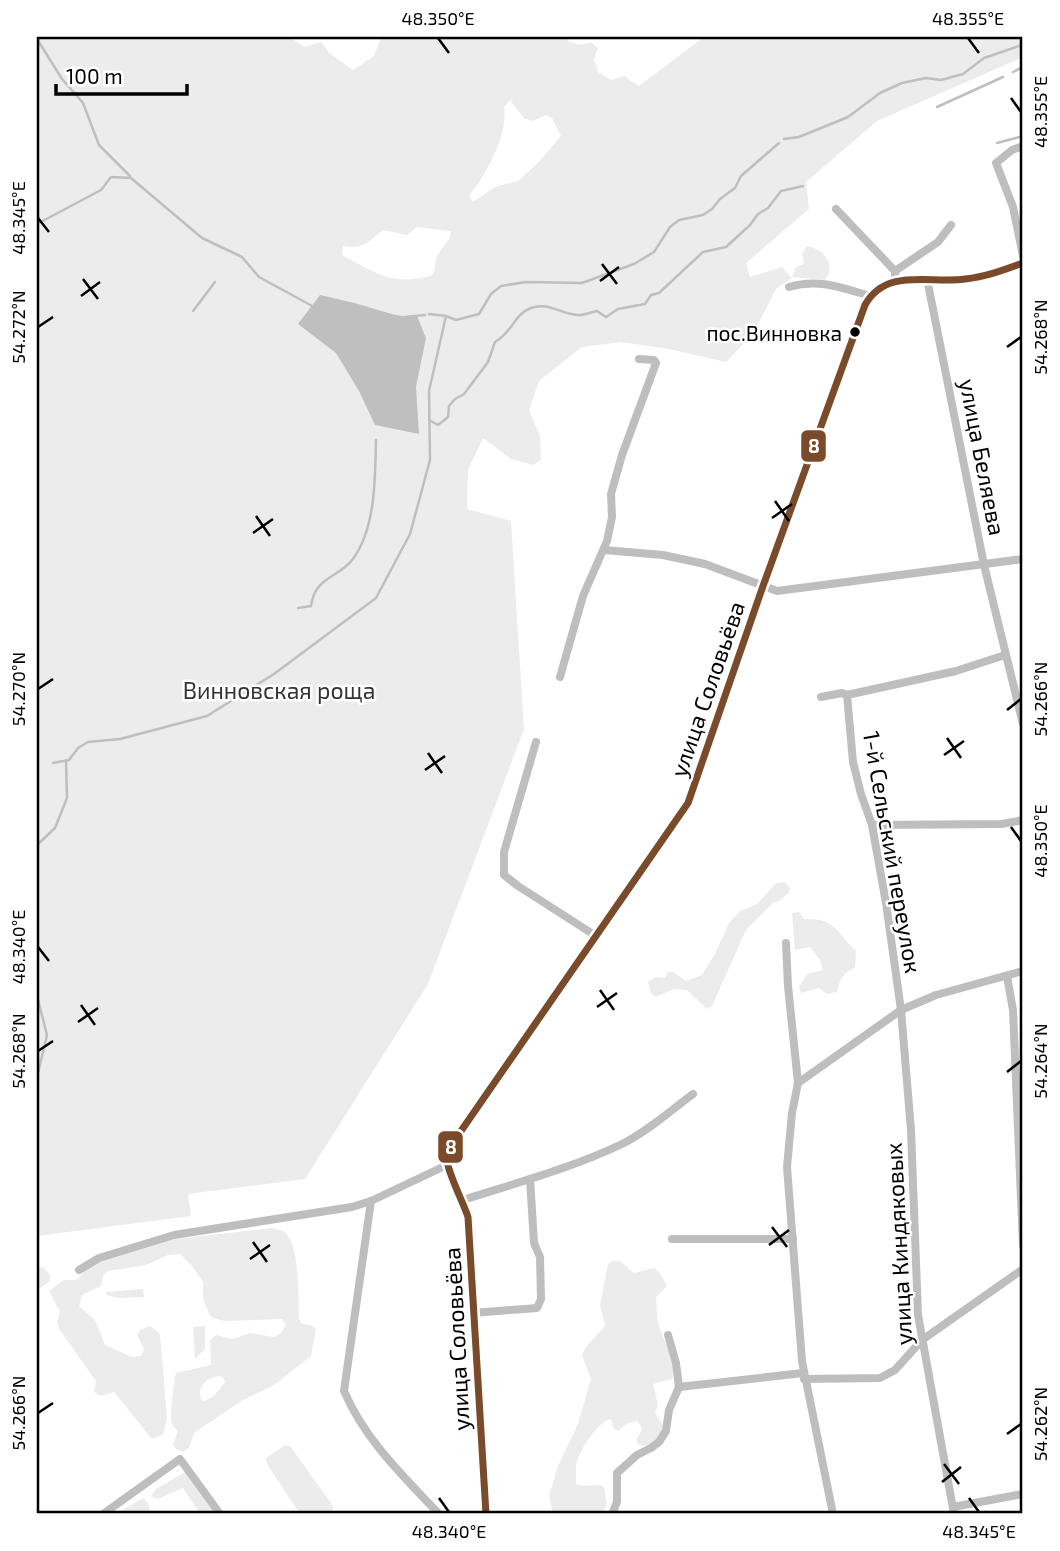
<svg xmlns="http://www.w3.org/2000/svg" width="1060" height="1551" viewBox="0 0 1060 1551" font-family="'Exo 2',sans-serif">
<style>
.green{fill:#ececec;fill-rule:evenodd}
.water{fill:#bfbfbf}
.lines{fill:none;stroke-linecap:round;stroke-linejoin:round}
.stream{stroke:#bfbfbf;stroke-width:2.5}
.street{stroke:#bebebe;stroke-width:8}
.bus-1-casing{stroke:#fff;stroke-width:12}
.bus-1{stroke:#7a4b2a;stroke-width:7}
.ticks{fill:none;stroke:#000;stroke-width:2.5}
.bus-dot{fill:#000;stroke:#fff;stroke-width:2.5}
.labels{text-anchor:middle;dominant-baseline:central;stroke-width:5;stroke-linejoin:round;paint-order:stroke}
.bus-label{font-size:21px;fill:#000;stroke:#fff;text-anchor:end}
.street-label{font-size:23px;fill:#000;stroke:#fff}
.park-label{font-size:23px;fill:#333;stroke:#fff}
.line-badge{stroke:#fff;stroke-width:2.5}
.badge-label{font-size:19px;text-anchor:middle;font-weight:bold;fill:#fff}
.neatline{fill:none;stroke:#000;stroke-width:2.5}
.ticks-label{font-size:18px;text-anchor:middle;fill:#000}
</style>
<rect width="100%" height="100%" fill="#fff"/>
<g class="green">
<path d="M 37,37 L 290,37 L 304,47 L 321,42 L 329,53 L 353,70 L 374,56 L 381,37 L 567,37 L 568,41 L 580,45 L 591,42 L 598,48 L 594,59 L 598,72 L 611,80 L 624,76 L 639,86 L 704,37 L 1023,37 L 1023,57 L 877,121 L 806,182 L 809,209 L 746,263 L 750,277 L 782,267 L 792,278 L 776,289 L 753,334 L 726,362 L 669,349 L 621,342 L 582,347 L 539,381 L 529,410 L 540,436 L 541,460 L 533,465 L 511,459 L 483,438 L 468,470 L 467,509 L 511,521 L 524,729 L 428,984 L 305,1179 L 188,1194 L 191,1216 L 37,1236 ZM 510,100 L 524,118 L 533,121 L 546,115 L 552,118 L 561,136 L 537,164 L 518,181 L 495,187 L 473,202 L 469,196 C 485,177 509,133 504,107 ZM 417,227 L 451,231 L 449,239 L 437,256 L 433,275 C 393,287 376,273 342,255 L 343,246 C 366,249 367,242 383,230 L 407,235 Z"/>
<path d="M 807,246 C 824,249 837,265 825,280 L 792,277 L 796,267 L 804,264 L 802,253 Z"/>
<path d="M 785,882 L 790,888 L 789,893 L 779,901 L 774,902 L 746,930 L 712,1006 L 707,1009 L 687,990 L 674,989 L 655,997 L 651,993 L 648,982 L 656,977 L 665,978 L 668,972 L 673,972 L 686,981 L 702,975 L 714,956 L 729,923 L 740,911 L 757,904 L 776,883 Z"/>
<path d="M 799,912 L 804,919 C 836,918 835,931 856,951 L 855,968 C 843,972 840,979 837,992 L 827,994 L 819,988 L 801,993 L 799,987 L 807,974 L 823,970 L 820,960 L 810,947 L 795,950 L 792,913 Z"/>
<path d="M 272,1228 C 274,1229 281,1230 283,1231 C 301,1242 298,1300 299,1319 L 302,1324 L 311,1325 L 316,1329 L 311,1356 L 274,1385 L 243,1400 L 194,1433 L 189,1448 L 183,1452 L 176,1449 L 173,1445 L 178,1431 C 174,1427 172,1426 171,1421 C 170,1415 174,1379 176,1373 L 211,1365 L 210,1340 L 216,1335 L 233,1339 L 250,1333 L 274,1337 L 281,1333 L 286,1325 L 282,1319 L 224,1321 L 211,1317 L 203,1299 L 203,1282 L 192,1266 L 180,1254 L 168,1255 L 146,1265 L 108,1271 L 103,1276 L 101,1286 L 82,1295 L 79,1306 L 95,1320 L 105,1345 L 132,1357 L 141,1356 L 144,1349 L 137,1335 L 140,1330 L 150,1326 L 160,1334 L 167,1418 L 163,1435 L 152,1439 L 114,1392 L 101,1396 L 94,1392 L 96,1381 L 59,1329 L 57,1322 L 60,1312 L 49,1291 L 64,1280 L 76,1280 L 93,1263 L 169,1240 ZM 219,1376 L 223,1377 L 225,1382 C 219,1390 212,1400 202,1401 C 196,1387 206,1378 219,1376 Z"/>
<path d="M 613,1261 L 620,1261 L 634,1273 L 654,1268 L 660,1273 L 667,1286 L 656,1297 C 657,1306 656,1316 659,1325 C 663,1342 678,1361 672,1379 L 653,1384 L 658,1405 L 655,1413 L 664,1427 C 658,1438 653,1448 639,1445 L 636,1441 L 642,1428 L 637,1421 L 628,1423 L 618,1431 L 614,1429 L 611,1419 C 597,1422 578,1452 576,1466 C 576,1471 576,1478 576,1484 C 584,1488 595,1483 604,1487 L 607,1503 L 603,1514 L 553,1514 L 549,1496 L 558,1466 L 578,1424 L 591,1379 L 582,1355 C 587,1342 598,1336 605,1325 L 600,1305 L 608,1264 Z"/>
<path d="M 37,1266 L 44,1268 L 50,1275 L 50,1281 L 37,1290 Z"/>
<path d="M 143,1289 L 144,1297 L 119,1298 L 106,1295 L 106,1292 Z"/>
<path d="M 205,1326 L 205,1349 L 195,1359 L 193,1327 Z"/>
<path d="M 285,1445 L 290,1446 L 333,1506 L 333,1510 L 327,1514 L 300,1514 L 267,1464 L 266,1458 Z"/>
<path d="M 185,1472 L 217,1514 L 200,1514 L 183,1488 L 158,1499 L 151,1496 L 156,1489 Z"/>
<path d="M 143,1498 L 148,1503 L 151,1514 L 116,1514 Z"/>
</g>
<path class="water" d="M 320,295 C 336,299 353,302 368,307 C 386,312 398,318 417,316 L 426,338 L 416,387 L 419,434 L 375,425 L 359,391 L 336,353 L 298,324 Z"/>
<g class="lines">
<g class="stream">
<path d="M 37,39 L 62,79 L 83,103 L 99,145 L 130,176"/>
<path d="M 1013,72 L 1023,67"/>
<path d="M 937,107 L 1003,77"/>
<path d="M 784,139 L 799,137 L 848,117 L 880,93 L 902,83 L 926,78 L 941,80 L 963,74 L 984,58 L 1022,45"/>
<path d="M 997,143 L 1023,136"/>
<path d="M 37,224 L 101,190 L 111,177 L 131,178 L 202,238 L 242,257 L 259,277 L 314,307"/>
<path d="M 193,311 L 215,282"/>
<path d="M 429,314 L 446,316 L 456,320 L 479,314 L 491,294 L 501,286 L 526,282 L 582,283 L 634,264 L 654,252 L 670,227 L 679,220 L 703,215 L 712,209 L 720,199 L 735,188 L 741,176 L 779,143"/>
<path d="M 405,317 L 425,315"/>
<path d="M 429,420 L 438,425 L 448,417 L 449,406 L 455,399 L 464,394 L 488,362 L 495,342 C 513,332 514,314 531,308 C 548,301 564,316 580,315 C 585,315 591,312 597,311 L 606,317 L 618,309 L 645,304 L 651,295 L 659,293 L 703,252 L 726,247 L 750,225 L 758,214 L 768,208 L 781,191 L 803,186"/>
<path d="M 298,608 L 311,606 C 315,576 339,578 353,559 C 376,527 375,478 376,440"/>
<path d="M 53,763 L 69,760 L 78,748 L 88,742 L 120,739 L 207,716 L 274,674 L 376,598 L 410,534 L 430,460 L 429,391 L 446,316"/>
<path d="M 37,845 L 55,828 L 67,798 L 66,761"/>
<path d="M 37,996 L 47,1035 L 37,1077"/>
</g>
<g class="street">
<path d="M 1023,146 L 1012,150 L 996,163 L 1013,207 L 1023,256"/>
<path d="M 836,209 L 895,271 L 895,280"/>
<path d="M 895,271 L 938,242 L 951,225"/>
<path d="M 927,279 L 984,565 L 1023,724"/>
<path d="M 789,287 C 819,278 842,288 870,296"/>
<path d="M 604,550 L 663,555 L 705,564 L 777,591 L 1023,559"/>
<path d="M 560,677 L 583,596 L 607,541 L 612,517 L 611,494 L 622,455 L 656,363 L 654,360 L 639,359"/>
<path d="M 847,695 L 853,762 L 861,794 L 872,825 L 886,903 L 901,1010 L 911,1130 L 918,1315 L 954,1514"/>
<path d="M 821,697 L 842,693 L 847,695 L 956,671 L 1005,655"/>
<path d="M 536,742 L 504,852 L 504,875 L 518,886 L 596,936"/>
<path d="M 872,825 L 1002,824 L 1023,820"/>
<path d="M 786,943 L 788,986 L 798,1083 L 792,1113 L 787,1167 L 802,1361 L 833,1514"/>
<path d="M 1007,976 L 1013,1010 L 1023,1246"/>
<path d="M 798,1083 L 901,1010 L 936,995 L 1023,971"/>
<path d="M 463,1200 C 516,1183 572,1168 622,1144 C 648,1131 670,1111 693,1094"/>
<path d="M 371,1201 L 344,1391 C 365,1440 403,1476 439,1514"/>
<path d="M 672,1239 L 793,1239"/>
<path d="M 79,1270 L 99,1258 L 174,1235 L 352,1207 L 371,1201 L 447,1165"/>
<path d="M 473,1313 L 537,1308 L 541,1299 L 540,1257 L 534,1243 L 530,1179"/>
<path d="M 804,1379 L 880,1378 L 895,1370 L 922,1340 L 1023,1269"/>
<path d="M 679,1387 L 803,1373"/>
<path d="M 953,1507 L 1023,1494"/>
<path d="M 103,1514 L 180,1459 L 220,1514"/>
<path d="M 486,1514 L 468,1217 C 464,1204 445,1167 447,1157 C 449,1148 456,1139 461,1131 L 688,803 L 763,586 L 865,305 C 886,267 930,284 965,279 C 985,277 1004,270 1023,263"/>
<path d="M 612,1514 L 617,1502 L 617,1473 L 637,1455 L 651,1448 L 659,1442 L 666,1431 L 669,1410 L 679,1387 L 676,1363 L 668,1335"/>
</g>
<defs>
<path id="bus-1" d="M 486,1514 L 468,1217 C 464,1204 445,1167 447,1157 C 449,1148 456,1139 461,1131 L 688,803 L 763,586 L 865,305 C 886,267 930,284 965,279 C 985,277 1004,270 1023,263"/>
</defs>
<use href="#bus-1" class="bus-1-casing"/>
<use href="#bus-1" class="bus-1"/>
</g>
<path class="ticks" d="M 438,38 L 449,53M 968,38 L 979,53M 1011,98 L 1021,112M 38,218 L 49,232M 602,264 L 617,284M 83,279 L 98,299M 600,281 L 619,267M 81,296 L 100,282M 38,327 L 53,317M 1007,347 L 1021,337M 775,501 L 789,521M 256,516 L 270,536M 772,518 L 792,504M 253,533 L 273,519M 38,689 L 53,679M 1007,710 L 1021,699M 947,738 L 961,758M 428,753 L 442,773M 944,755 L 964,741M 425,770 L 445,756M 1011,827 L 1021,841M 38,947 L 49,961M 600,990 L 614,1010M 81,1005 L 95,1025M 597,1007 L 617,993M 78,1022 L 98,1008M 38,1051 L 53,1041M 1007,1072 L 1021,1061M 772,1227 L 787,1247M 253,1242 L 267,1262M 769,1245 L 789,1230M 250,1259 L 270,1245M 38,1413 L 53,1403M 1007,1434 L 1021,1424M 944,1464 L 959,1484M 942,1482 L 961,1467M 439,1498 L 449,1512M 969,1498 L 979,1512"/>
<circle class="bus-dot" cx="855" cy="332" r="6"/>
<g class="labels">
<g class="bus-label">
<text x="842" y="332">пос.Винновка</text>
</g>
<g class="street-label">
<text transform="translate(983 457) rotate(79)">улица Беляева</text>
<text transform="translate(707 689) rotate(-71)">улица Соловьёва</text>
<text transform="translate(893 852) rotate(80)">1-й Сельский переулок</text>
<text transform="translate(898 1244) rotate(-93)">улица Киндяковых</text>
<text transform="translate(456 1339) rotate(-93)">улица Соловьёва</text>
</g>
<g class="park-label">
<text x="279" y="690">Винновская роща</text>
</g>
</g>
<g class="line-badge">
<rect x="800" y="429" width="27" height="34" rx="7" fill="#7a4b2a"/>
<rect x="437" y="1130" width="27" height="34" rx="7" fill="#7a4b2a"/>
</g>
<g class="badge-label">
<text x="814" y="453">8</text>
<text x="451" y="1154">8</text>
</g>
<rect width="1060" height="1551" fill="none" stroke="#ffffff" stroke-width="77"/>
<path d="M56 84v10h131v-10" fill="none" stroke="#000000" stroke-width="3.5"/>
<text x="66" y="84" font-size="21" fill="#000000" stroke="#ffffff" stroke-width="5" paint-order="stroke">100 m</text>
<rect x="38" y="38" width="983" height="1474" class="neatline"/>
<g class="ticks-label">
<text x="438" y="25">48.350°E</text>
<text x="968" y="25">48.355°E</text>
<text transform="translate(1041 112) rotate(-90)" y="6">48.355°E</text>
<text transform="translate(19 218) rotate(-90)" y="6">48.345°E</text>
<text transform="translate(19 327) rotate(-90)" y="6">54.272°N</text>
<text transform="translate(1041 337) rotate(-90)" y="6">54.268°N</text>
<text transform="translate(19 689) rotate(-90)" y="6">54.270°N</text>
<text transform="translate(1041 699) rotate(-90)" y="6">54.266°N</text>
<text transform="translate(1041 841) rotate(-90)" y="6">48.350°E</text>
<text transform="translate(19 947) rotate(-90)" y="6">48.340°E</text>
<text transform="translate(19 1051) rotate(-90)" y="6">54.268°N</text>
<text transform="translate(1041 1061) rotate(-90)" y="6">54.264°N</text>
<text transform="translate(19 1413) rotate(-90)" y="6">54.266°N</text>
<text transform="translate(1041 1424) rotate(-90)" y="6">54.262°N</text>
<text x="449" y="1538">48.340°E</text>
<text x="979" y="1538">48.345°E</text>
</g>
</svg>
